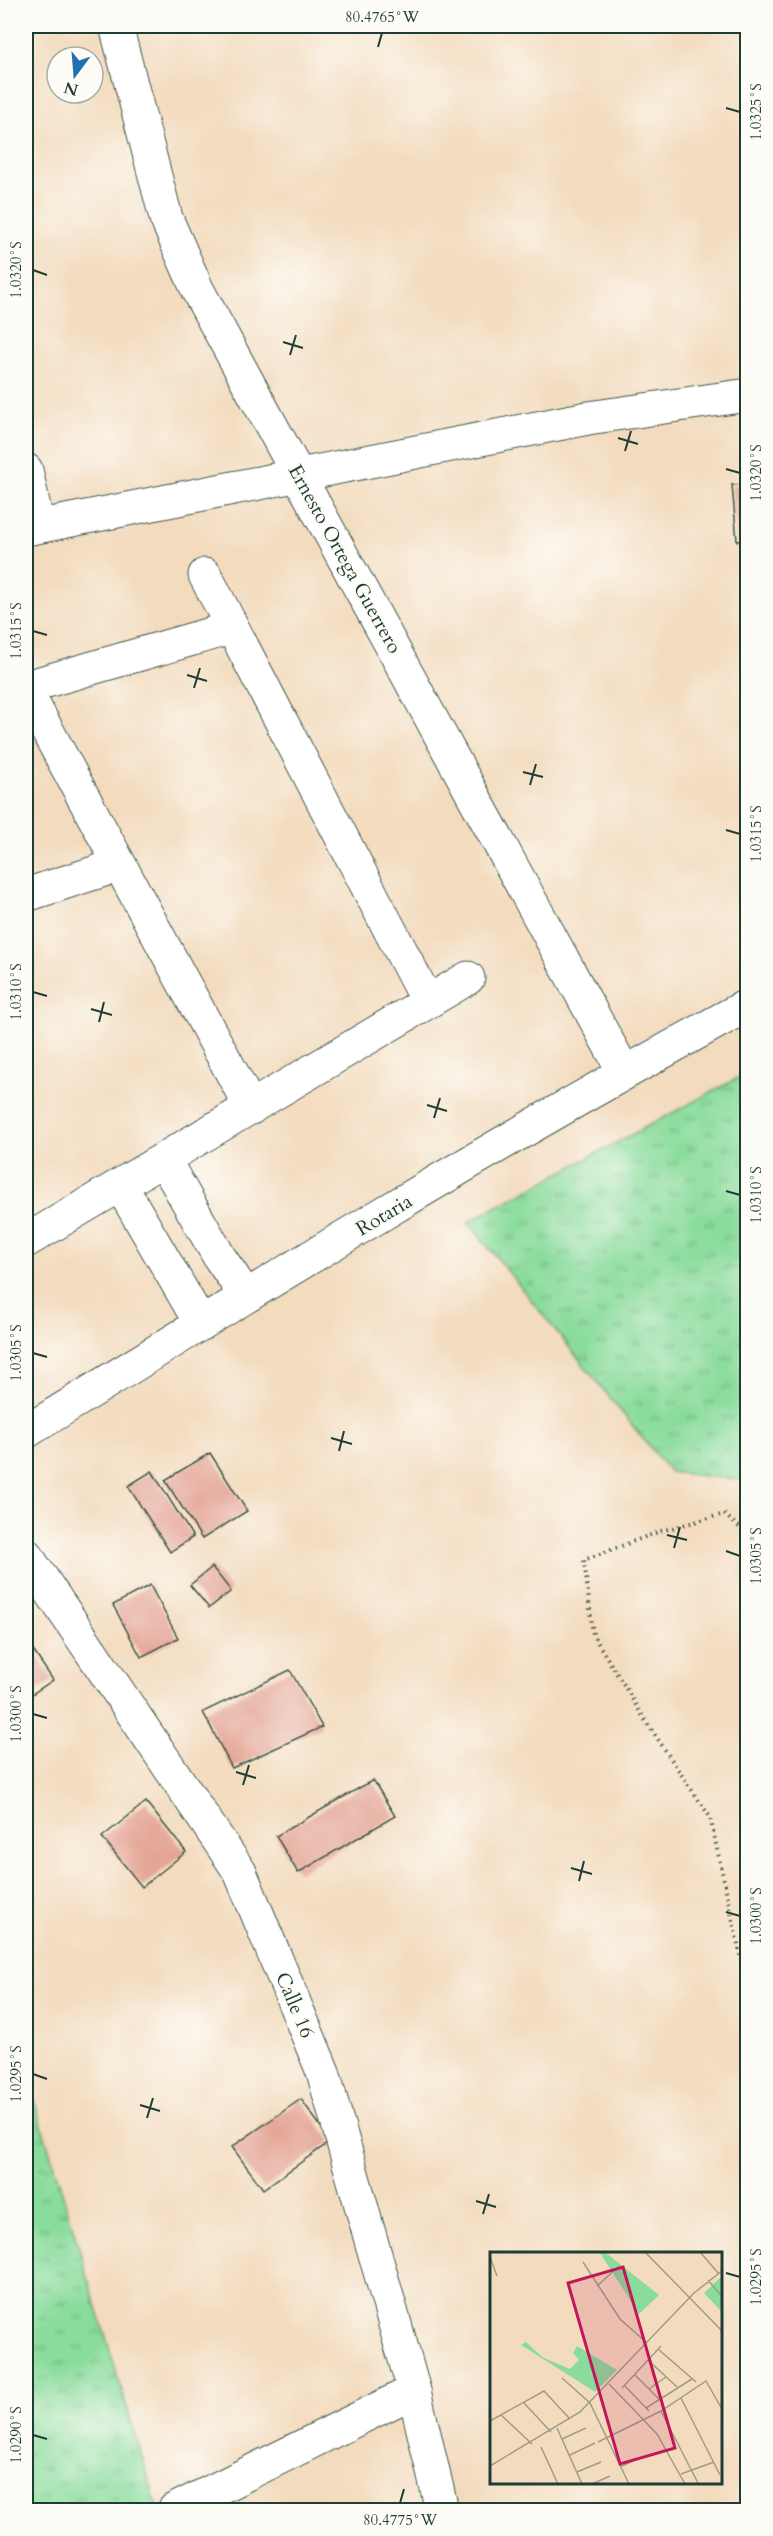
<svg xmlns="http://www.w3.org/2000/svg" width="773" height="2536" viewBox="0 0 773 2536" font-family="Cardo,serif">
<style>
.grass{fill:url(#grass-tufts);stroke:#548c68;stroke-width:1.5}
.building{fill:#e4a595}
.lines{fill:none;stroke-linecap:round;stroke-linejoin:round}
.street-casing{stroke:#3f5549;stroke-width:35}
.path{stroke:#3f5549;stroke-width:4;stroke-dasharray:1.5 4.5;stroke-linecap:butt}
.street{stroke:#fff;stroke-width:33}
.ticks{fill:none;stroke:#1f3d34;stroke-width:2}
.labels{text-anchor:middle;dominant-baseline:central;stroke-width:5;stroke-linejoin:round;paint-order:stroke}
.street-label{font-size:20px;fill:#1f3d34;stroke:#fdfcf7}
.inset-road{fill:none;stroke:#9e9c87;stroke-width:1.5}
.view{fill:#c2185b;fill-opacity:0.15;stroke:#c2185b;stroke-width:3}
.inset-edge{fill:none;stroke:#1f3d34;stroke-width:3}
.neatline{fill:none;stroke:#1f3d34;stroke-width:2}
.ticks-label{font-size:15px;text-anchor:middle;fill:#1f3d34}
</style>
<defs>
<pattern id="grass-tufts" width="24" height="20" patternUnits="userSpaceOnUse" patternTransform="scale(1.5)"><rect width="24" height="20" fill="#8adc9c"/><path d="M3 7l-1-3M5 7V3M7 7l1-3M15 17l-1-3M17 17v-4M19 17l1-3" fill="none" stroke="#70b480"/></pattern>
</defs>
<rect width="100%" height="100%" fill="#fdfcf7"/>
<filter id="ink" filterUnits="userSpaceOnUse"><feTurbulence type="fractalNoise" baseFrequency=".0167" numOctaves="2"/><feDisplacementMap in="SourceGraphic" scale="12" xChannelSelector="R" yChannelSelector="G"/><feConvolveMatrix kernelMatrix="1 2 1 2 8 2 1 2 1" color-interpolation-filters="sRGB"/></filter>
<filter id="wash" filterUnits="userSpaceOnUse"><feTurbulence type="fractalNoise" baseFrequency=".008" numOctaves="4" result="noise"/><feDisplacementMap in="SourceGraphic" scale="24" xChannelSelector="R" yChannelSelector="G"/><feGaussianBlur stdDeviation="1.35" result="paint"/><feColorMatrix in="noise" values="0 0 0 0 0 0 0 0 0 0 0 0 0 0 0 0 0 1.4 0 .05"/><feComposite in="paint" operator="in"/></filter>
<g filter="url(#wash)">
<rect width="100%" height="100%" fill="#f3dbbe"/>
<g class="grass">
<path d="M 747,1073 L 747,1481 L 670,1472 L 468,1222 Z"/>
<path d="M 26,2073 L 158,2510 L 26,2510 Z"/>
</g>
<g id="blocks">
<g class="building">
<path d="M 748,484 L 748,540 L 737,541 L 732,485 Z"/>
<path d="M 210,1453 L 247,1511 L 202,1539 L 165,1480 Z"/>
<path d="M 152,1471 L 193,1537 L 170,1552 L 128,1486 Z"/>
<path d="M 212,1567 L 231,1591 L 209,1608 L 190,1585 Z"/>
<path d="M 150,1585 L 178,1638 L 141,1657 L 113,1605 Z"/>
<path d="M 26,1640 L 53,1680 L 26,1698 Z"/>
<path d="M 290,1670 L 322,1727 L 232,1768 L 203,1712 Z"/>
<path d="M 373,1780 L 395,1816 L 298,1873 L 276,1836 Z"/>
<path d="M 146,1802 L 186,1852 L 142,1887 L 102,1837 Z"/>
<path d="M 301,2099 L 331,2141 L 263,2189 L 232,2147 Z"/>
</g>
</g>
</g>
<g filter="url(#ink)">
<use href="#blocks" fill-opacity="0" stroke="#3f5549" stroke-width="1.5"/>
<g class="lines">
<defs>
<g id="street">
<path d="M 116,26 L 166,218 L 198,291 L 624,1072"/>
<path d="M 26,470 L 38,526"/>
<path d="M 26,529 L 588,418 L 748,395"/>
<path d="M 205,575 L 427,1001"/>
<path d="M 26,687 L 231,628"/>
<path d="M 26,691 L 251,1108"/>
<path d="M 26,895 L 119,865"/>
<path d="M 164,1160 L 220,1258 L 246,1296"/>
<path d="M 121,1186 L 201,1324"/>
<path d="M 26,1241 L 468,978"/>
<path d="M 26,1432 C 263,1285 502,1138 748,1005"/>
<path d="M 26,1555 L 240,1872 L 323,2072 L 414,2391 L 442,2510"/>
<path d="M 174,2510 L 414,2391"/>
</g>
</defs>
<use href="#street" class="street-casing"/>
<path class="path" d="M 748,1535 L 724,1514 L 661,1531 L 584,1560 L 593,1635 L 647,1723 L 710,1817 L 748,1990"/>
<use href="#street" class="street"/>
</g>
</g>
<path class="ticks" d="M 378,47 L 382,33M 726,108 L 740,112M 33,270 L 47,275M 283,342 L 303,348M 290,355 L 296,335M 618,438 L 638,444M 625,451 L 631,431M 726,469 L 740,473M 33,631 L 47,635M 187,675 L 207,681M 194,688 L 200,668M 523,772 L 543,777M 530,785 L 536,764M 726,830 L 740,834M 33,992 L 47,996M 91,1009 L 112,1015M 99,1022 L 104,1002M 427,1105 L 447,1111M 434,1118 L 440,1098M 726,1191 L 740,1195M 33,1353 L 47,1357M 331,1438 L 352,1444M 339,1451 L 344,1431M 667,1535 L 687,1540M 674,1548 L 680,1527M 726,1551 L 740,1556M 33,1714 L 47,1718M 236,1772 L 256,1778M 243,1785 L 249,1765M 571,1868 L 592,1874M 579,1881 L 584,1861M 726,1912 L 740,1916M 33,2074 L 47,2079M 140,2105 L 160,2111M 147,2118 L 153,2098M 476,2201 L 496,2207M 483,2214 L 489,2194M 726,2273 L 740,2277M 33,2435 L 47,2439M 400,2503 L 404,2489"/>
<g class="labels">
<g class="street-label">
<text transform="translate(345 559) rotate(61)">Ernesto Ortega Guerrero</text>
<text transform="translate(384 1215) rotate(-31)">Rotaria</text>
<text transform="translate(295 2005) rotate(67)">Calle 16</text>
</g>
</g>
<g transform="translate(490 2252)">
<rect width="232" height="232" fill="#f3dbbe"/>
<path d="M 110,1 L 116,1 L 169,43 L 149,62 ZM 232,24 L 232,60 L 214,41 ZM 36,90 L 52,105 L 80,117 L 89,108 L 83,101 L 87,94 L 127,118 L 105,140 L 31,93 Z" fill="#8adc9c"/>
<path class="inset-road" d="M 156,1 L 233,80M 211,1 L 228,21M 0,5 L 7,24M 93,10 L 130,67 L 157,91M 218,28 L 233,46M 107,34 L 129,14M 168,97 L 206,130M 158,108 L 187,135M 144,122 L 169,147M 72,126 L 100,151 L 139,232M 119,132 L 167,182 L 195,232M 134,133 L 159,159M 132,136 L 171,94M 159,137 L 176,125M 191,146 L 230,223M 34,151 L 61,180M 156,156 L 202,127M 171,159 L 208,231M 11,163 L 42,192M 0,169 L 54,139 L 80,167M 67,176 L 92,232M 72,187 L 96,176M 108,190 L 171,159 L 216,129 L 233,159M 51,195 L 68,232M 80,203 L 105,191M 0,214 L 90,160 L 204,41 L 233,18M 130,215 L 147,207M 87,220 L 111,210M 191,222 L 224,210M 102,232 L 120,224"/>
<path class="view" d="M 133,15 L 185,196 L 130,212 L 78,31 Z"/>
<rect width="232" height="232" class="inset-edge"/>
</g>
<rect width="773" height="2536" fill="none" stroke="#fdfcf7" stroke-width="66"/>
<g transform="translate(75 75) rotate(196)"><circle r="28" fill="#fdfcf7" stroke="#a4b0a9" stroke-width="1.5"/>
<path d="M0-4.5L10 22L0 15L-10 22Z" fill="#1f6fb2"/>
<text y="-9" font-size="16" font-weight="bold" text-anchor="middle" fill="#1f3d34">N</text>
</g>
<rect x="33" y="33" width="707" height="2470" class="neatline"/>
<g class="ticks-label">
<text x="382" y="22">80.4765°W</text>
<text transform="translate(756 112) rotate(-90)" y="5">1.0325°S</text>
<text transform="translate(16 270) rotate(-90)" y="5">1.0320°S</text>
<text transform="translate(756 473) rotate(-90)" y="5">1.0320°S</text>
<text transform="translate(16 631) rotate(-90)" y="5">1.0315°S</text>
<text transform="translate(756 834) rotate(-90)" y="5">1.0315°S</text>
<text transform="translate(16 992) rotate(-90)" y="5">1.0310°S</text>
<text transform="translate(756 1195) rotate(-90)" y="5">1.0310°S</text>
<text transform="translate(16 1353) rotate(-90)" y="5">1.0305°S</text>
<text transform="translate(756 1556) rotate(-90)" y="5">1.0305°S</text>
<text transform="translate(16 1714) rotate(-90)" y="5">1.0300°S</text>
<text transform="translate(756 1916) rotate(-90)" y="5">1.0300°S</text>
<text transform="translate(16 2074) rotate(-90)" y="5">1.0295°S</text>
<text transform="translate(756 2277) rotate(-90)" y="5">1.0295°S</text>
<text transform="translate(16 2435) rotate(-90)" y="5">1.0290°S</text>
<text x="400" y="2525">80.4775°W</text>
</g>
</svg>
